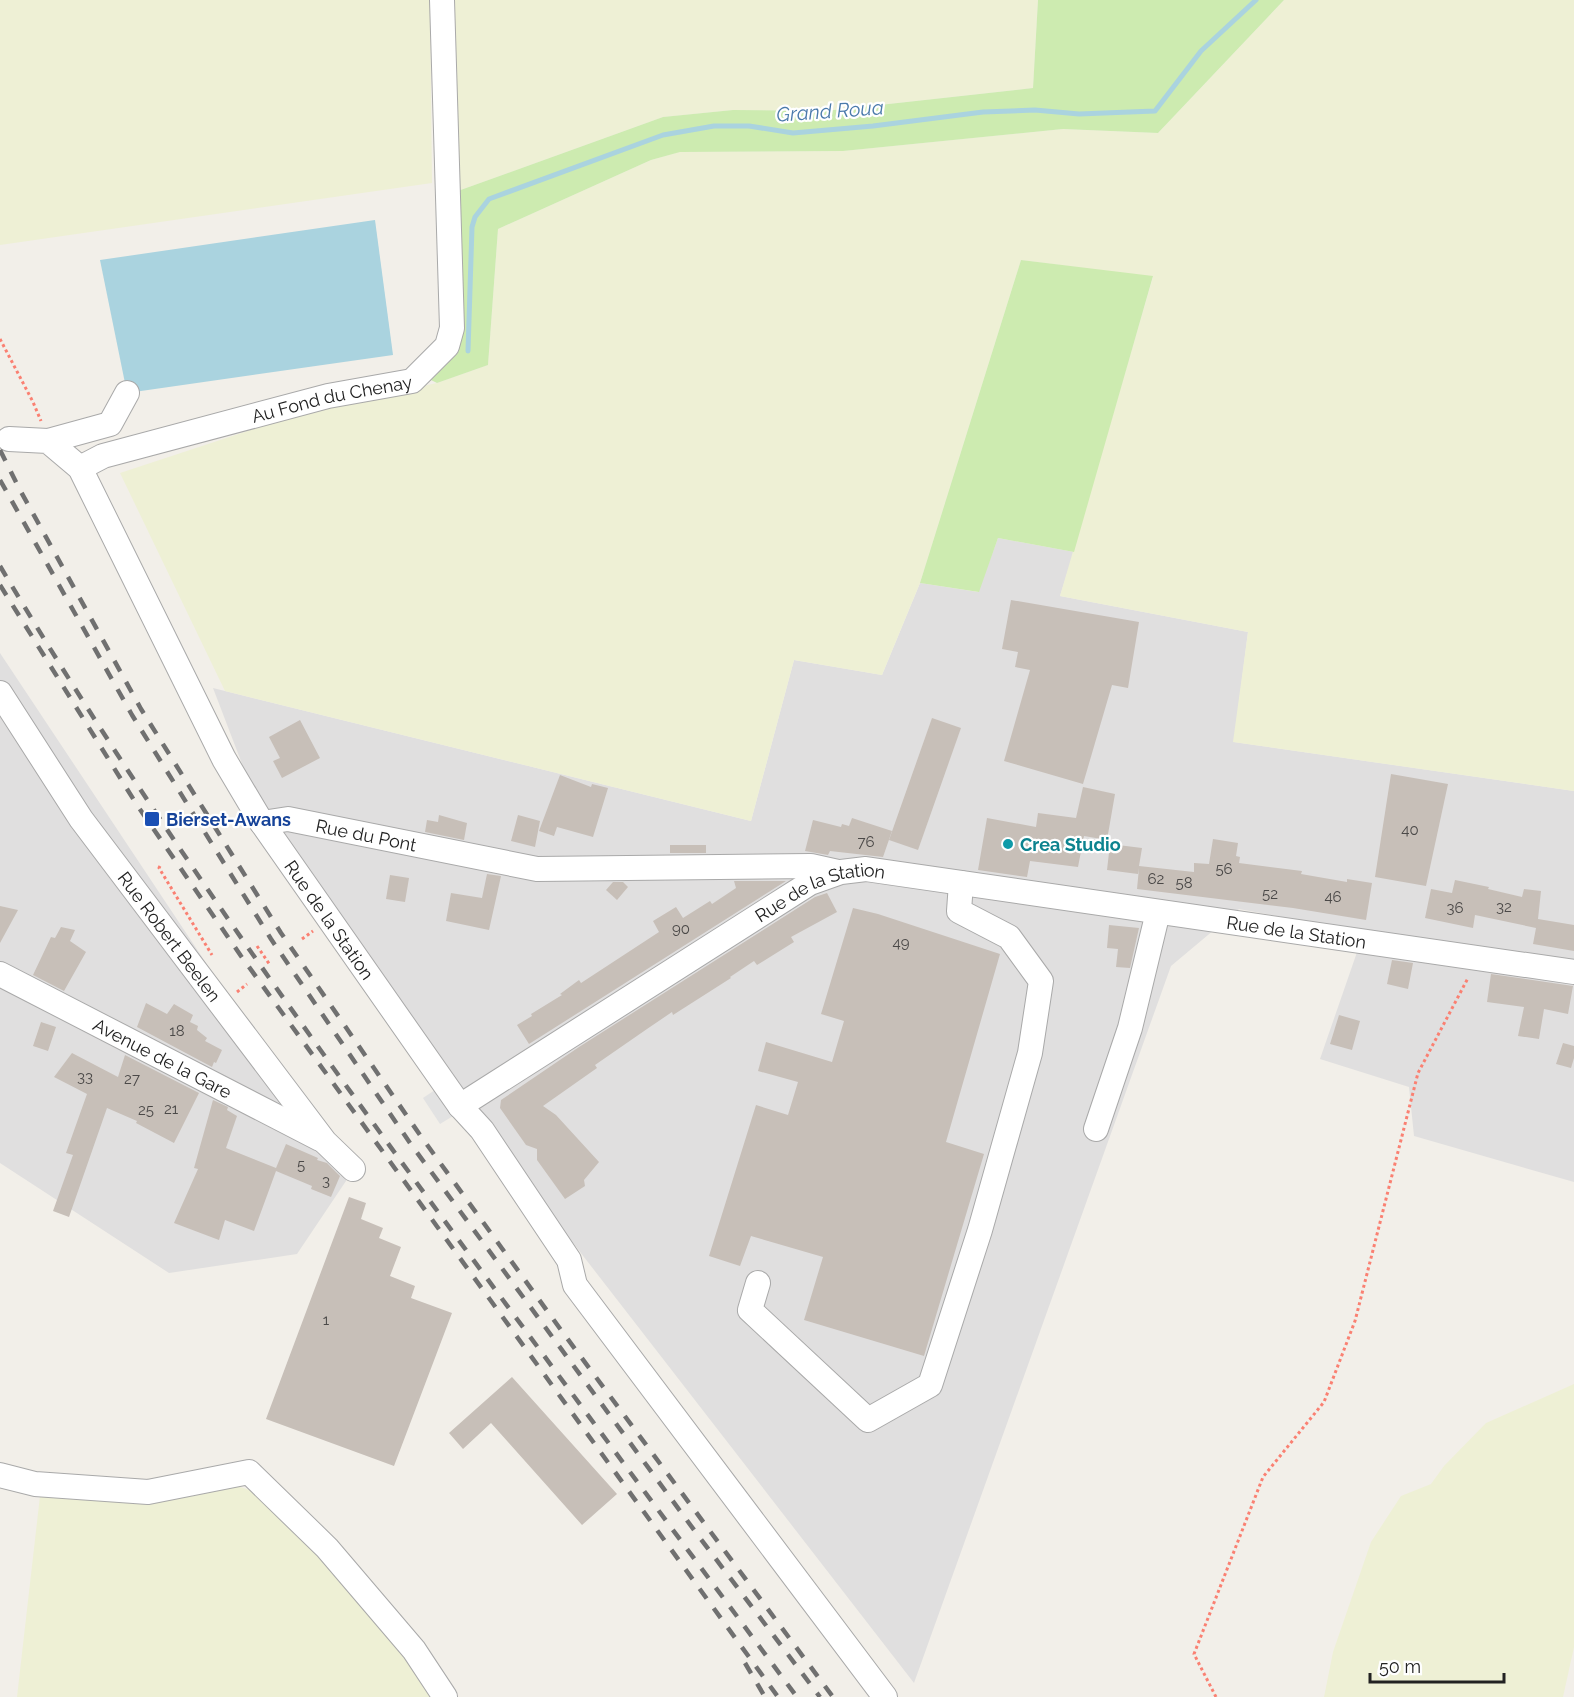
<svg xmlns="http://www.w3.org/2000/svg" width="1574" height="1697" viewBox="0 0 1574 1697" font-family="Raleway,sans-serif">
<style>
.residential{fill:#e0dfdf}
.farmland{fill:#eef0d5}
.grass{fill:#cdebb0}
.parking{fill:#e2e2e2}
.water{fill:#aad3df}
.lines{fill:none;stroke-linecap:round;stroke-linejoin:round}
.stream{stroke:#aad3df;stroke-width:5}
.building{fill:#c7bfb8}
.minor-casing{stroke:#a9a9a9;stroke-width:26}
.path{stroke:#fa8072;stroke-width:3;stroke-dasharray:3 3;stroke-linecap:butt}
.minor{stroke:#fff;stroke-width:24}
.rail{stroke:#707070;stroke-width:4.5;stroke-dasharray:12 12;stroke-linecap:butt}
.transit-dot{fill:#1a4fb4;stroke:#fff;stroke-width:2}
.culture-dot{fill:#0f9aa8;stroke:#fff;stroke-width:2}
.labels{text-anchor:middle;dominant-baseline:central;stroke-width:4.5;stroke-linejoin:round;paint-order:stroke}
.number-label{font-size:15px;fill:#4b4948}
.street-label{font-size:18px;fill:#222;stroke:#fff}
.transit-label{font-size:18px;font-weight:bold;fill:#164399;stroke:#fff;text-anchor:start}
.culture-label{font-size:18px;font-weight:bold;fill:#0d838f;stroke:#fff;text-anchor:start}
.water-label{font-size:20px;font-style:italic;fill:#4a7aab;stroke:#fff}
</style>
<rect width="100%" height="100%" fill="#f2efe9"/>
<g class="residential">
<path d="M 998,538 L 1074,552 L 1060,596 L 1248,632 L 1234,742 L 1574,791 L 1574,1182 L 1414,1136 L 1409,1087 L 1320,1059 L 1364,932 L 1239,909 L 1171,966 L 914,1683 L 474,1115 L 249,782 L 213,688 L 751,821 L 794,660 L 882,675 L 920,583 L 978,592 Z"/>
<path d="M 0,653 L 325,1142 L 350,1175 L 297,1254 L 169,1273 L 0,1163 Z"/>
</g>
<g class="farmland">
<path d="M 0,0 L 430,0 L 432,183 L 0,245 Z"/>
<path d="M 451,0 L 1038,0 L 1033,88 L 825,111 L 733,110 L 663,117 L 455,192 Z"/>
<path d="M 1284,0 L 1574,0 L 1574,791 L 1233,742 L 1248,632 L 1060,596 L 1153,277 L 1021,260 L 920,583 L 882,675 L 794,660 L 751,821 L 225,691 L 120,473 L 318,408 L 437,383 L 488,365 L 498,229 L 651,160 L 679,152 L 843,151 L 1063,129 L 1158,133 Z"/>
<path d="M 1574,1384 L 1574,1647 L 1563,1697 L 1324,1697 L 1333,1652 L 1371,1542 L 1401,1496 L 1431,1484 L 1444,1466 L 1486,1423 Z"/>
<path d="M 224,1482 L 259,1493 L 326,1554 L 439,1697 L 17,1697 L 40,1496 L 164,1493 Z"/>
</g>
<g class="grass">
<path d="M 1038,0 L 1284,0 L 1158,133 L 1063,129 L 843,151 L 680,152 L 651,160 L 498,229 L 488,365 L 437,383 L 431,380 L 458,353 L 455,192 L 663,117 L 733,110 L 825,111 L 1033,88 Z"/>
<path d="M 1021,260 L 1153,276 L 1074,552 L 998,538 L 979,592 L 920,583 Z"/>
</g>
<path class="parking" d="M 435,1090 L 453,1116 L 440,1124 L 423,1098 Z"/>
<path class="water" d="M 375,220 L 393,355 L 127,393 L 100,260 Z"/>
<g class="lines">
<path class="stream" d="M 468,351 L 472,227 L 475,217 L 489,199 L 663,135 L 714,126 L 749,126 L 793,133 L 873,126 L 983,112 L 1035,110 L 1079,114 L 1155,111 L 1201,51 L 1256,0"/>
</g>
<g class="building">
<path d="M 1011,600 L 1139,622 L 1128,688 L 1112,685 L 1083,784 L 1004,761 L 1030,670 L 1015,667 L 1018,652 L 1002,649 Z"/>
<path d="M 932,718 L 961,728 L 918,850 L 889,840 Z"/>
<path d="M 300,720 L 320,758 L 282,778 L 273,761 L 280,758 L 269,737 Z"/>
<path d="M 1391,774 L 1448,784 L 1426,886 L 1375,877 Z"/>
<path d="M 560,775 L 591,787 L 592,784 L 608,788 L 593,837 L 557,827 L 554,836 L 539,831 Z"/>
<path d="M 1083,787 L 1115,794 L 1107,840 L 1084,836 L 1078,867 L 1030,861 L 1027,877 L 978,870 L 987,818 L 1036,827 L 1038,813 L 1076,818 Z"/>
<path d="M 439,815 L 467,823 L 464,840 L 425,832 L 427,820 L 438,822 Z"/>
<path d="M 518,815 L 540,821 L 535,847 L 511,841 Z"/>
<path d="M 852,818 L 892,831 L 883,857 L 830,851 L 828,855 L 805,851 L 813,820 L 841,827 L 842,824 L 849,826 Z"/>
<path d="M 1213,839 L 1238,843 L 1236,856 L 1240,857 L 1239,863 L 1302,871 L 1301,874 L 1347,882 L 1347,879 L 1372,883 L 1366,920 L 1293,908 L 1137,889 L 1139,868 L 1138,874 L 1107,870 L 1110,844 L 1142,848 L 1139,866 L 1194,872 L 1194,863 L 1209,864 Z"/>
<rect x="670" y="845" width="36" height="8"/>
<path d="M 487,874 L 501,876 L 489,930 L 446,921 L 451,893 L 482,898 Z"/>
<path d="M 390,875 L 409,878 L 405,902 L 386,899 Z"/>
<path d="M 1455,880 L 1489,887 L 1488,889 L 1522,897 L 1524,889 L 1541,891 L 1538,919 L 1574,925 L 1574,951 L 1533,944 L 1536,928 L 1475,915 L 1473,928 L 1425,918 L 1431,889 L 1452,893 Z"/>
<path d="M 734,881 L 786,881 L 529,1044 L 517,1025 L 532,1016 L 531,1014 L 562,995 L 560,994 L 579,980 L 581,983 L 659,932 L 653,921 L 676,907 L 683,918 L 710,901 L 712,904 L 736,888 Z"/>
<path d="M 613,882 L 623,882 L 628,887 L 617,900 L 606,890 Z"/>
<path d="M 827,893 L 837,912 L 791,937 L 794,942 L 757,965 L 754,961 L 730,977 L 731,978 L 673,1015 L 672,1012 L 647,1029 L 595,1065 L 597,1068 L 543,1106 L 556,1115 L 599,1162 L 584,1180 L 585,1186 L 565,1199 L 537,1160 L 537,1149 L 526,1145 L 500,1108 L 501,1100 L 579,1047 L 815,897 Z"/>
<path d="M 0,906 L 18,910 L 0,943 Z"/>
<path d="M 853,908 L 878,914 L 1000,954 L 946,1142 L 984,1154 L 924,1356 L 804,1320 L 823,1257 L 751,1236 L 740,1266 L 709,1256 L 756,1105 L 788,1115 L 798,1082 L 758,1071 L 766,1042 L 832,1062 L 844,1021 L 821,1014 Z"/>
<path d="M 1109,925 L 1139,928 L 1130,968 L 1116,967 L 1118,949 L 1107,948 Z"/>
<path d="M 61,927 L 75,930 L 70,941 L 86,952 L 64,991 L 33,975 L 51,937 L 55,938 Z"/>
<path d="M 1392,960 L 1413,963 L 1408,989 L 1387,984 Z"/>
<path d="M 1491,974 L 1573,986 L 1568,1014 L 1544,1009 L 1539,1039 L 1518,1036 L 1524,1007 L 1487,1002 Z"/>
<path d="M 146,1003 L 167,1014 L 174,1004 L 193,1015 L 190,1022 L 198,1026 L 197,1030 L 207,1038 L 205,1041 L 222,1050 L 216,1063 L 214,1062 L 212,1067 L 137,1027 Z"/>
<path d="M 1339,1015 L 1360,1021 L 1352,1050 L 1330,1044 Z"/>
<path d="M 41,1022 L 56,1027 L 48,1051 L 33,1046 Z"/>
<path d="M 1563,1043 L 1574,1046 L 1574,1058 L 1571,1068 L 1556,1064 Z"/>
<path d="M 72,1053 L 118,1077 L 125,1055 L 199,1093 L 174,1143 L 136,1123 L 137,1121 L 107,1108 L 69,1217 L 53,1211 L 73,1155 L 66,1153 L 87,1094 L 54,1077 Z"/>
<path d="M 213,1100 L 228,1107 L 227,1110 L 237,1116 L 226,1148 L 276,1168 L 286,1144 L 318,1158 L 317,1160 L 327,1163 L 340,1176 L 331,1197 L 311,1189 L 312,1186 L 276,1171 L 254,1231 L 225,1220 L 219,1240 L 174,1223 L 198,1169 L 194,1168 Z"/>
<path d="M 349,1197 L 366,1203 L 361,1219 L 383,1228 L 379,1238 L 401,1247 L 390,1276 L 415,1286 L 411,1298 L 452,1313 L 394,1466 L 266,1419 Z"/>
<path d="M 512,1377 L 617,1494 L 582,1525 L 491,1423 L 463,1449 L 449,1433 Z"/>
</g>
<g class="lines">
<defs>
<g id="minor">
<path id="s1" d="M 9,439 L 48,441 L 80,468 L 224,759 L 262,823 L 460,1106 L 482,1130 L 569,1260 L 575,1285 L 885,1697"/>
<path d="M 48,441 L 110,424 L 127,393"/>
<path id="s2" d="M 80,468 L 103,456 L 328,396 L 412,381 L 447,346 L 452,328 L 442,0"/>
<path id="s3" d="M 0,693 L 81,819 L 325,1142 L 353,1169"/>
<path id="s4" d="M 262,823 L 288,819 L 537,869 L 811,866 L 838,872"/>
<path id="s5" d="M 0,974 L 320,1139"/>
<path id="s6" d="M 460,1106 L 810,883 L 841,872 L 866,869 L 1574,972"/>
<path d="M 1096,1129 L 1130,1028 L 1158,912"/>
<path d="M 758,1283 L 750,1310 L 868,1420 L 930,1385 L 980,1230 L 1030,1053 L 1041,981 L 1009,937 L 959,911 L 961,883"/>
<path d="M 0,1475 L 35,1484 L 148,1492 L 249,1472 L 327,1548 L 414,1650 L 445,1697"/>
</g>
</defs>
<use href="#minor" class="minor-casing"/>
<g class="path">
<path d="M 0,339 L 33,402 L 41,421"/>
<path d="M 160,866 L 159,868 L 212,955"/>
<path d="M 302,939 L 313,931"/>
<path d="M 257,946 L 270,965"/>
<path d="M 237,992 L 247,984"/>
<path d="M 1216,1697 L 1194,1654 L 1263,1477 L 1324,1402 L 1355,1321 L 1418,1073 L 1468,978"/>
</g>
<use href="#minor" class="minor"/>
<g class="rail">
<path d="M 0,450 L 20,490 L 141,709 L 281,933 L 420,1135 L 561,1330 L 833,1697"/>
<path d="M 0,480 L 132,715 L 271,939 L 410,1143 L 697,1534 L 820,1697"/>
<path d="M 0,566 C 141,804 302,1027 466,1250 C 576,1399 686,1548 797,1697"/>
<path d="M 0,585 L 137,805 L 241,956 L 778,1697"/>
<path d="M 745,1663 L 765,1697"/>
</g>
</g>
<rect class="transit-dot" x="144" y="811" width="16" height="16" rx="3"/>
<circle class="culture-dot" cx="1008" cy="844" r="6"/>
<g class="labels">
<g class="number-label">
<text x="1410" y="830">40</text>
<text x="866" y="842">76</text>
<text x="1224" y="869">56</text>
<text x="1156" y="879">62</text>
<text x="1184" y="883">58</text>
<text x="1270" y="894">52</text>
<text x="1333" y="897">46</text>
<text x="1504" y="907">32</text>
<text x="1455" y="908">36</text>
<text x="681" y="929">90</text>
<text x="901" y="943">49</text>
<text x="177" y="1031">18</text>
<text x="85" y="1077">33</text>
<text x="132" y="1079">27</text>
<text x="171" y="1109">21</text>
<text x="146" y="1110">25</text>
<text x="301" y="1165">5</text>
<text x="326" y="1181">3</text>
<text x="326" y="1320">1</text>
</g>
<g class="street-label">
<text stroke="none"><textPath href="#s2" startOffset="262">Au Fond du Chenay</textPath></text>
<text stroke="none"><textPath href="#s4" startOffset="106">Rue du Pont</textPath></text>
<text stroke="none"><textPath href="#s6" startOffset="422">Rue de la Station</textPath></text>
<text stroke="none"><textPath href="#s1" startOffset="598">Rue de la Station</textPath></text>
<text stroke="none"><textPath href="#s6" startOffset="908">Rue de la Station</textPath></text>
<text stroke="none"><textPath href="#s3" startOffset="297">Rue Robert Beelen</textPath></text>
<text stroke="none"><textPath href="#s5" startOffset="183">Avenue de la Gare</textPath></text>
</g>
<g class="transit-label">
<text x="166" y="819">Bierset-Awans</text>
</g>
<g class="culture-label">
<text x="1020" y="844">Crea Studio</text>
</g>
<g class="water-label">
<text transform="translate(830 111) rotate(-4)">Grand Roua</text>
</g>
</g>
<path d="M1370 1673v9h134v-9" fill="none" stroke="#222222" stroke-width="3"/>
<text x="1379" y="1673" font-size="18" fill="#222222" stroke="#ffffff" stroke-width="4.5" paint-order="stroke">50 m</text>
</svg>
